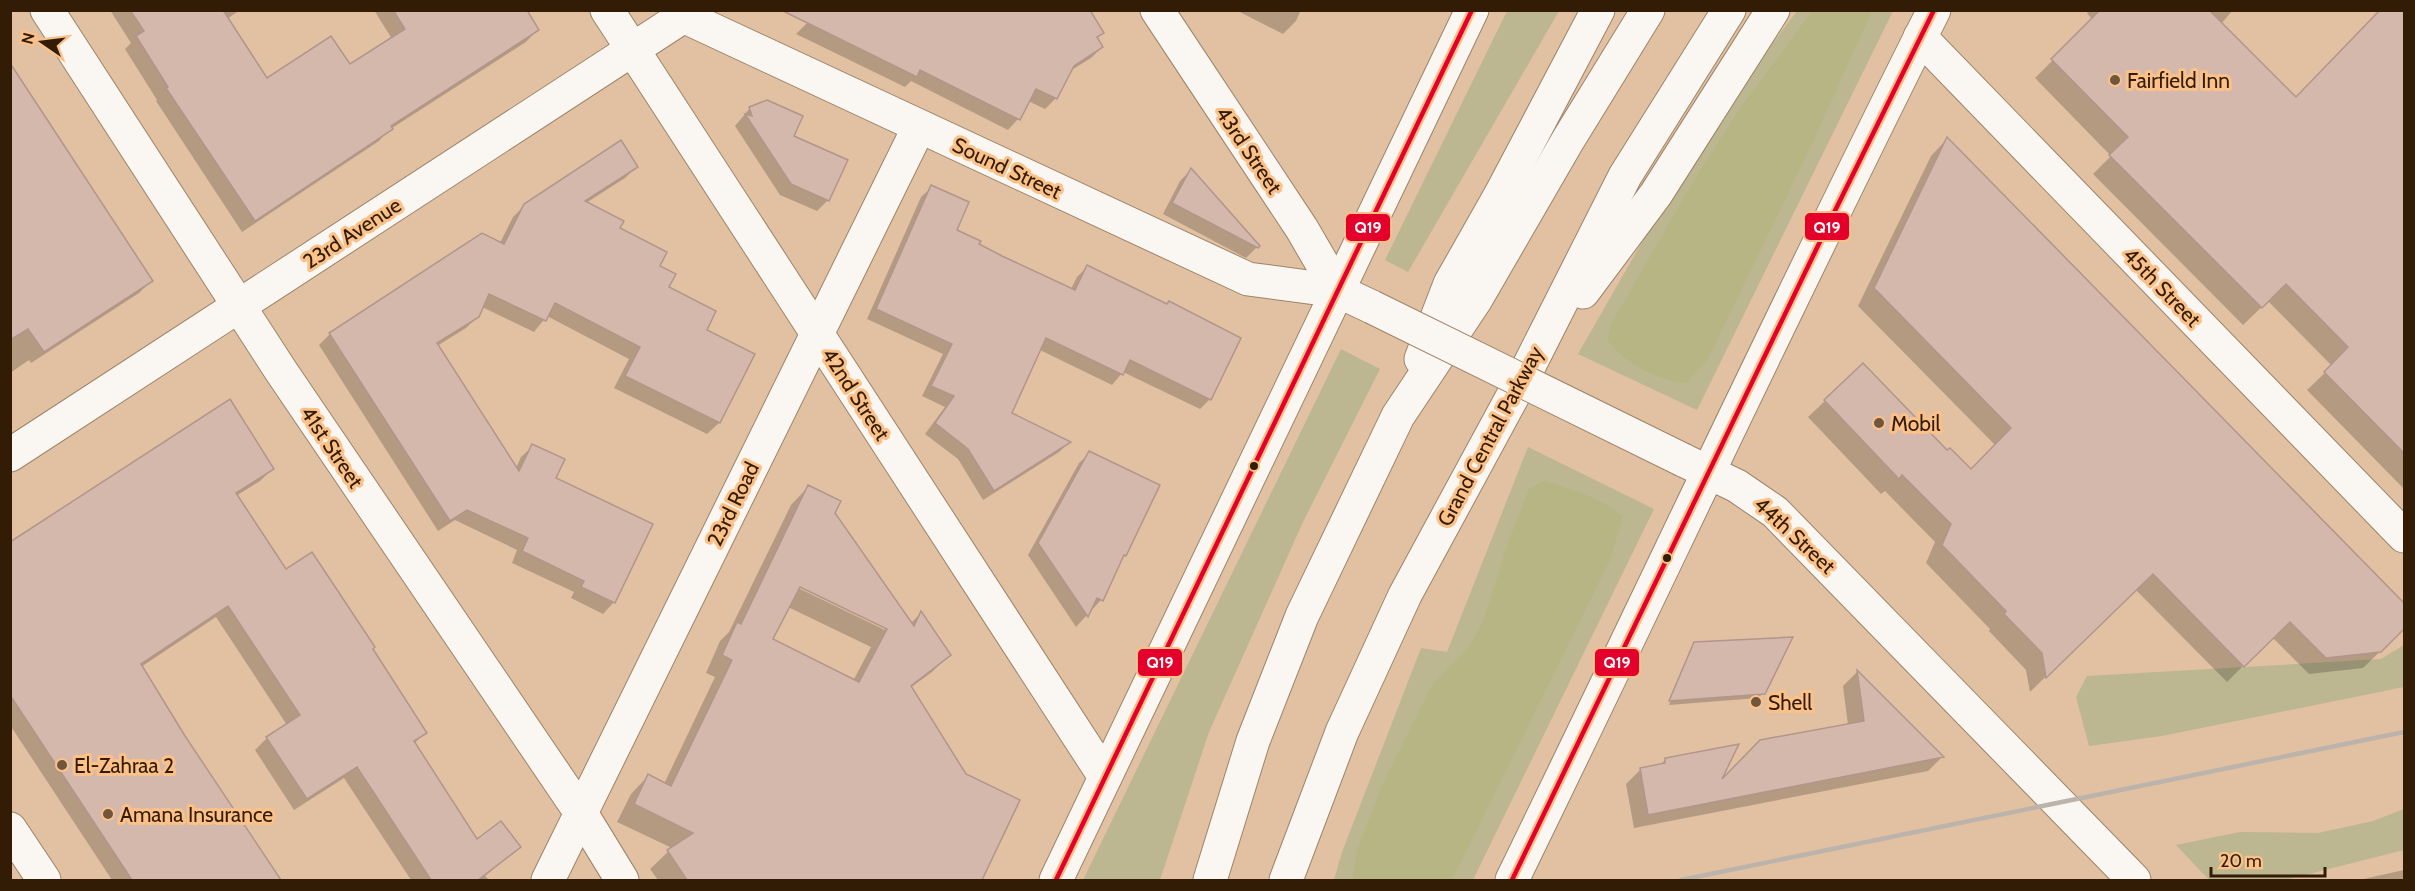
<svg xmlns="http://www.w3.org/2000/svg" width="2415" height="891" viewBox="0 0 2415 891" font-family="Cabin,sans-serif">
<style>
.green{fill:#bcb790}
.forest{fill:#b6b583}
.shadow{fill:#0003;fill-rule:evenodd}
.building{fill:#d4b8ac;stroke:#b2958b;stroke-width:1.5;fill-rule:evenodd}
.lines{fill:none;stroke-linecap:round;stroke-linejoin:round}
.street-casing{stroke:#9c846a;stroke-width:35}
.secondary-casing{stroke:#9c846a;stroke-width:35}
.highway-casing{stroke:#9c846a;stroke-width:35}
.street{stroke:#faf6f1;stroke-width:33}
.secondary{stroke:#faf6f1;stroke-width:33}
.highway{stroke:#faf6f1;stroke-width:33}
.rail{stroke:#bcb3ab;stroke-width:4.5}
.street-bridge-casing{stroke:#9c846a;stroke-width:35;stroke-linecap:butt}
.street-bridge{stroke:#faf6f1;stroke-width:33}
.bus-1-casing{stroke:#fbc188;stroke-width:9}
.bus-1{stroke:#e4002b;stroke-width:4.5}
.poi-dot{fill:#6f563c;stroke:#fbc188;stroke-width:2}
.bus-dot{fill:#321c05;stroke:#fbc188;stroke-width:2}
.labels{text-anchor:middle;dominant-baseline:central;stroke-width:6;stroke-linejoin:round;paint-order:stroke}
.poi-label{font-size:21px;fill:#321c05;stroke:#fbc188;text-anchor:start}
.street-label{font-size:21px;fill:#321c05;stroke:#fbc188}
.line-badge{stroke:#fbc188;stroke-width:2}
.badge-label{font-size:16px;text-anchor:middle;font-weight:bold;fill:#fff}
</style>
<rect width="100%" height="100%" fill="#e1c1a2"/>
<g class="green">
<path d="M 1507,11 L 1559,11 L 1408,272 L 1385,260 Z"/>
<path d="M 1797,11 L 1893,11 L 1697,410 L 1578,354 L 1705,132 Z"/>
<path d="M 1341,349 L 1380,369 L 1303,522 L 1209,732 L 1160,880 L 1083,880 Z"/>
<path d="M 1528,447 L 1654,509 L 1473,880 L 1334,880 L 1342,852 L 1421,648 L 1447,652 Z"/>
<path d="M 2404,645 L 2404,687 L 2162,736 L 2089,746 L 2076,697 L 2087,676 L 2381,659 Z"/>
<path d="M 2404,809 L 2404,850 L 2285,880 L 2209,880 L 2176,845 L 2240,832 L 2318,833 L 2373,821 Z"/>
</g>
<g class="forest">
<path d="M 1812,11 L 1872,11 L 1811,146 L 1707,361 L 1686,383 C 1651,378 1630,366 1607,340 L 1611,324 L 1697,175 L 1744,103 Z"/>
<path d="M 1544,481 C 1572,489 1600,498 1623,516 L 1610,560 L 1452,880 L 1352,880 L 1358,847 L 1384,781 L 1432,685 L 1468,648 L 1483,622 L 1509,540 L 1529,489 Z"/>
</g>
<g class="shadow">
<path d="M 110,10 L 240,10 L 227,19 L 267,80 L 349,66 L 392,39 L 374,10 L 525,10 L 537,30 L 526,42 L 389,130 L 379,141 L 242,232 L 156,101 L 157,100 L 125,49 L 131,43 Z"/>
<path d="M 828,10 L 1102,33 L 1096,38 L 1102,47 L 1091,58 L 1070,71 L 1055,99 L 1045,109 L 1028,101 L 1018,119 L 1008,130 L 911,81 L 905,87 L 796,34 L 806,24 Z"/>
<path d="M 1236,10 L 1301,10 L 1296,21 L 1283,34 Z"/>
<path d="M 2090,10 L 2233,10 L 2221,24 L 2296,99 L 2382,10 L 2404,10 L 2404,489 L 2307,390 L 2332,366 L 2268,301 L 2243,325 L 2093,174 L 2111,156 L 2035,78 L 2093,20 L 2087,13 Z"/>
<path d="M 10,66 L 151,281 L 139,293 L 31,363 L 29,360 L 10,373 Z"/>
<path d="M 750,108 L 792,137 L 828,200 L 817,211 L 780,195 L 735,126 Z"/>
<path d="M 1947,139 L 2404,605 L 2404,628 L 2363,668 L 2309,674 L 2272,637 L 2227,682 L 2135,589 L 2030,692 L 2026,670 L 1989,631 L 1990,629 L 1926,563 L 1935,542 L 1885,491 L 1881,494 L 1808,417 L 1863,365 L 1947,452 L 1971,471 L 1996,446 L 1858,306 L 1931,156 Z"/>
<path d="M 636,167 L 625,178 L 586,203 L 618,229 L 658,266 L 667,288 L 705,331 L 753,355 L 719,423 L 707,434 L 614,388 L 629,359 L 547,316 L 534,332 L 482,307 L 478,316 L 466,328 L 437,346 L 516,468 L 521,457 L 533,446 L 614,602 L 603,614 L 571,598 L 574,592 L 512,563 L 517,550 L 455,520 L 438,531 L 319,345 L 330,334 L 500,243 L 513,217 L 525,205 Z"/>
<path d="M 1191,170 L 1257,247 L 1246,258 L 1163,214 L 1180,181 Z"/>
<path d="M 932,187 L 955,231 L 977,244 L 1071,289 L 1077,277 L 1087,267 L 1210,399 L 1200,409 L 1123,372 L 1112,385 L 1040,350 L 1010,414 L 1069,442 L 1059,452 L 983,500 L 958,459 L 925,434 L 945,407 L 922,396 L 943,354 L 867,319 L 921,197 Z"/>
<path d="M 1090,453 L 1125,555 L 1119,561 L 1101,600 L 1076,627 L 1028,555 L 1079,463 Z"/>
<path d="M 272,469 L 260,481 L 236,496 L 285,572 L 371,649 L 425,732 L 414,744 L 477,842 L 519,847 L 485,876 L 489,880 L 411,880 L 344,778 L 294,810 L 255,750 L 267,738 L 287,725 L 216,617 L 141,667 L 184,737 L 279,880 L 112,880 L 10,725 L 10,544 Z"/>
<path d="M 808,487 L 834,514 L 910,624 L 921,613 L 949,655 L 932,672 L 910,688 L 965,775 L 1018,801 L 980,880 L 658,880 L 650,869 L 672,848 L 617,822 L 631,794 L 648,776 L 664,784 L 715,677 L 706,673 L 720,641 L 729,632 L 791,505 ZM 794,583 L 885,626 L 885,630 L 792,585 ZM 788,607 L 871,647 L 853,681 L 771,639 Z"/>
<path d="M 1694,644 L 1763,693 L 1758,698 L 1669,705 Z"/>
<path d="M 1857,672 L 1942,757 L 1928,771 L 1634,828 L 1626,784 L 1640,770 L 1659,766 L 1665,760 L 1717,785 L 1848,725 L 1843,686 Z"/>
<path d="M 2404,870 L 2404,880 L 2359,880 Z"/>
</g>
<g class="building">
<path d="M 130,10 L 223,10 L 267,78 L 331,36 L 350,64 L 405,29 L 393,10 L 527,10 L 539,30 L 391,126 L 393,129 L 255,221 L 166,88 L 168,87 L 136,36 L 144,31 Z"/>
<path d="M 781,10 L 1090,10 L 1104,33 L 1097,37 L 1103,47 L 1074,66 L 1057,99 L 1036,89 L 1020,120 L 920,70 L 917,77 Z"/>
<path d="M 2100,10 L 2209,10 L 2296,97 L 2380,10 L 2404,10 L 2404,453 L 2324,372 L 2348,347 L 2286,284 L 2262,308 L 2109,155 L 2128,137 L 2051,59 Z"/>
<path d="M 10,63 L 153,281 L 44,352 L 28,329 L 10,340 Z"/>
<path d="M 767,100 L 803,116 L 794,136 L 848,160 L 829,201 L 791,184 L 745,114 L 752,116 L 749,107 Z"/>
<path d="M 1947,137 L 2404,603 L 2404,629 L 2381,652 L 2326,658 L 2290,622 L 2244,667 L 2153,574 L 2046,678 L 2042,653 L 2004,614 L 2006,611 L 1942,545 L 1951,524 L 1902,475 L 1899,479 L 1824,400 L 1863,363 L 1947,450 L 1950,448 L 1971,469 L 2011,428 L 1874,288 Z"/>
<path d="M 621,140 L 638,167 L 585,201 L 624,221 L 620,228 L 667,252 L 660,266 L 676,274 L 669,287 L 716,311 L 707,330 L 755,354 L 720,423 L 625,376 L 640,347 L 555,303 L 546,321 L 489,294 L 479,317 L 437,343 L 519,471 L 532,444 L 565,459 L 556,478 L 653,524 L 615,603 L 581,587 L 584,581 L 522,551 L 528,538 L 467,510 L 450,521 L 329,333 L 482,233 L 504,244 L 524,204 Z"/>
<path d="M 1191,168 L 1260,246 L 1258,248 L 1172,203 Z"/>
<path d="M 931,185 L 969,202 L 957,230 L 981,241 L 979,244 L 1002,256 L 1075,290 L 1087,265 L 1167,304 L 1169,301 L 1241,338 L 1211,400 L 1130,360 L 1123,375 L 1046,338 L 1012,413 L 1071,442 L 994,491 L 968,449 L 935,423 L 954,396 L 931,386 L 952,344 L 876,309 Z"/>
<path d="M 230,399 L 274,469 L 236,493 L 286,569 L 312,552 L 375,647 L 373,649 L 427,733 L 414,741 L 477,839 L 501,821 L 521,847 L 478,880 L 431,880 L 357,767 L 307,799 L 266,737 L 300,715 L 228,606 L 141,664 L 185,736 L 281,880 L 132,880 L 10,695 L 10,542 Z"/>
<path d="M 1089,451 L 1160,485 L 1126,556 L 1124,555 L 1103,601 L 1097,598 L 1088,617 L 1038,543 Z"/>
<path d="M 808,485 L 841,501 L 835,513 L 914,626 L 921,611 L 951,655 L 911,686 L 966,774 L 1020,800 L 982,880 L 687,880 L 667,850 L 693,833 L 634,804 L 648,774 L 671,786 L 732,660 L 722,655 L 737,622 L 741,624 ZM 800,587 L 887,629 L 859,682 L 773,639 Z"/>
<path d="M 1793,637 L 1765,694 L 1669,701 L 1694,642 Z"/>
<path d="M 1857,670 L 1944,757 L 1648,815 L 1640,768 L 1665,763 L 1665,758 L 1739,744 L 1722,779 L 1760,740 L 1864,721 Z"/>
</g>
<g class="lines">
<defs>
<g id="street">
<path d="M 47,10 L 281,371 L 581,813 L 622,880"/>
<path d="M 607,10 L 1105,777"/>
<path d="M 1157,10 L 1302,229 L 1338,291"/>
<path d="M 683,16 L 1248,279 L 1338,291 L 1372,307"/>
<path d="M 1920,37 L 2404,536"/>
<path d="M 10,455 L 693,10"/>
<path d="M 1683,460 L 1737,486 L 1775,512 L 2134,880"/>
<path d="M 548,880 L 919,127"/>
</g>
<g id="secondary">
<path d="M 10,829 L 44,880"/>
<path d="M 1056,880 L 1472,10"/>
<path d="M 1512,880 C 1653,591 1789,298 1934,10"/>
</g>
<g id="highway">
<path d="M 1583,292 L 1656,194 L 1773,10"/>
<path d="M 1421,359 L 1450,284 L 1501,194 L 1598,10"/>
<path d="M 1210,880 L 1253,741 L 1302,616 L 1398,416 L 1476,299 L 1568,140 L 1648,10"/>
<path d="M 1286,880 L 1342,732 L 1405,595 L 1529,366 L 1625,176 L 1729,10"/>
</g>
</defs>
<use href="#street" class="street-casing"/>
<use href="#secondary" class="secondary-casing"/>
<use href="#highway" class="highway-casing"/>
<use href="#street" class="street"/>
<use href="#secondary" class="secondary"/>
<use href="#highway" class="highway"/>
<path class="rail" d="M 1681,880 L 2404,732"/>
<defs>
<path id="street-bridge" d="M 1372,307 L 1683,460"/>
</defs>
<use href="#street-bridge" class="street-bridge-casing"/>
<use href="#street-bridge" class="street-bridge"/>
<defs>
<g id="bus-1">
<path d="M 1056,880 L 1472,10"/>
<path d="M 1512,880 L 1827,227 L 1934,10"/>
</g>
</defs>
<use href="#bus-1" class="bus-1-casing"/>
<use href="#bus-1" class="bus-1"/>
</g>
<g class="poi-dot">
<circle cx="2115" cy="80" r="6"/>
<circle cx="1879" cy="423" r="6"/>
<circle cx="1756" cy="702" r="6"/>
<circle cx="62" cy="765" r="6"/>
<circle cx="108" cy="814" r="6"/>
</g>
<g class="bus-dot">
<circle cx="1254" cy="466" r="5"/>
<circle cx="1667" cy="558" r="5"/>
</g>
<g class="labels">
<g class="poi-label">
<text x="2127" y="80">Fairfield Inn</text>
<text x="1891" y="423">Mobil</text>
<text x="1768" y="702">Shell</text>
<text x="74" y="765">El-Zahraa 2</text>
<text x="120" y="814">Amana Insurance</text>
</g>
<g class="street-label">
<text transform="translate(1249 150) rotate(56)">43rd Street</text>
<text transform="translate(1007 168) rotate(25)">Sound Street</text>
<text transform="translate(352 233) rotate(-33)">23rd Avenue</text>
<text transform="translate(2162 287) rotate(46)">45th Street</text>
<text transform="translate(856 394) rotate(57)">42nd Street</text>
<text transform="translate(1490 436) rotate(-62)">Grand Central Parkway</text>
<text transform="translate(332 447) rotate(56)">41st Street</text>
<text transform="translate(733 504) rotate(-64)">23rd Road</text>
<text transform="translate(1795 535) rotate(43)">44th Street</text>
</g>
</g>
<g class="line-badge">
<rect x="1804" y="212" width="46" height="29" rx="6" fill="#e4002b"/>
<rect x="1345" y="213" width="46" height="29" rx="6" fill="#e4002b"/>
<rect x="1594" y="648" width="46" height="29" rx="6" fill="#e4002b"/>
<rect x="1137" y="648" width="46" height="29" rx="6" fill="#e4002b"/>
</g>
<g class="badge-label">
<text x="1827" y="233">Q19</text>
<text x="1368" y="233">Q19</text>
<text x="1617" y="668">Q19</text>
<text x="1160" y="668">Q19</text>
</g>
<rect width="2415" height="891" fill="none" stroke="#321c05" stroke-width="24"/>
<g transform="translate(42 42) rotate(284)" stroke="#fbc188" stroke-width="4.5" paint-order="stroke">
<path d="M0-4.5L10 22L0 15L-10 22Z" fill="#321c05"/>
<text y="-9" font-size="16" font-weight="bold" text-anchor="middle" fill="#321c05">N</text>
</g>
<path d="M2211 867v9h114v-9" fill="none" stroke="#321c05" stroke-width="3"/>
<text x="2220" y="867" font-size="18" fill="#321c05" stroke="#fbc188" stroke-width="4.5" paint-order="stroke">20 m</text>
</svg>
